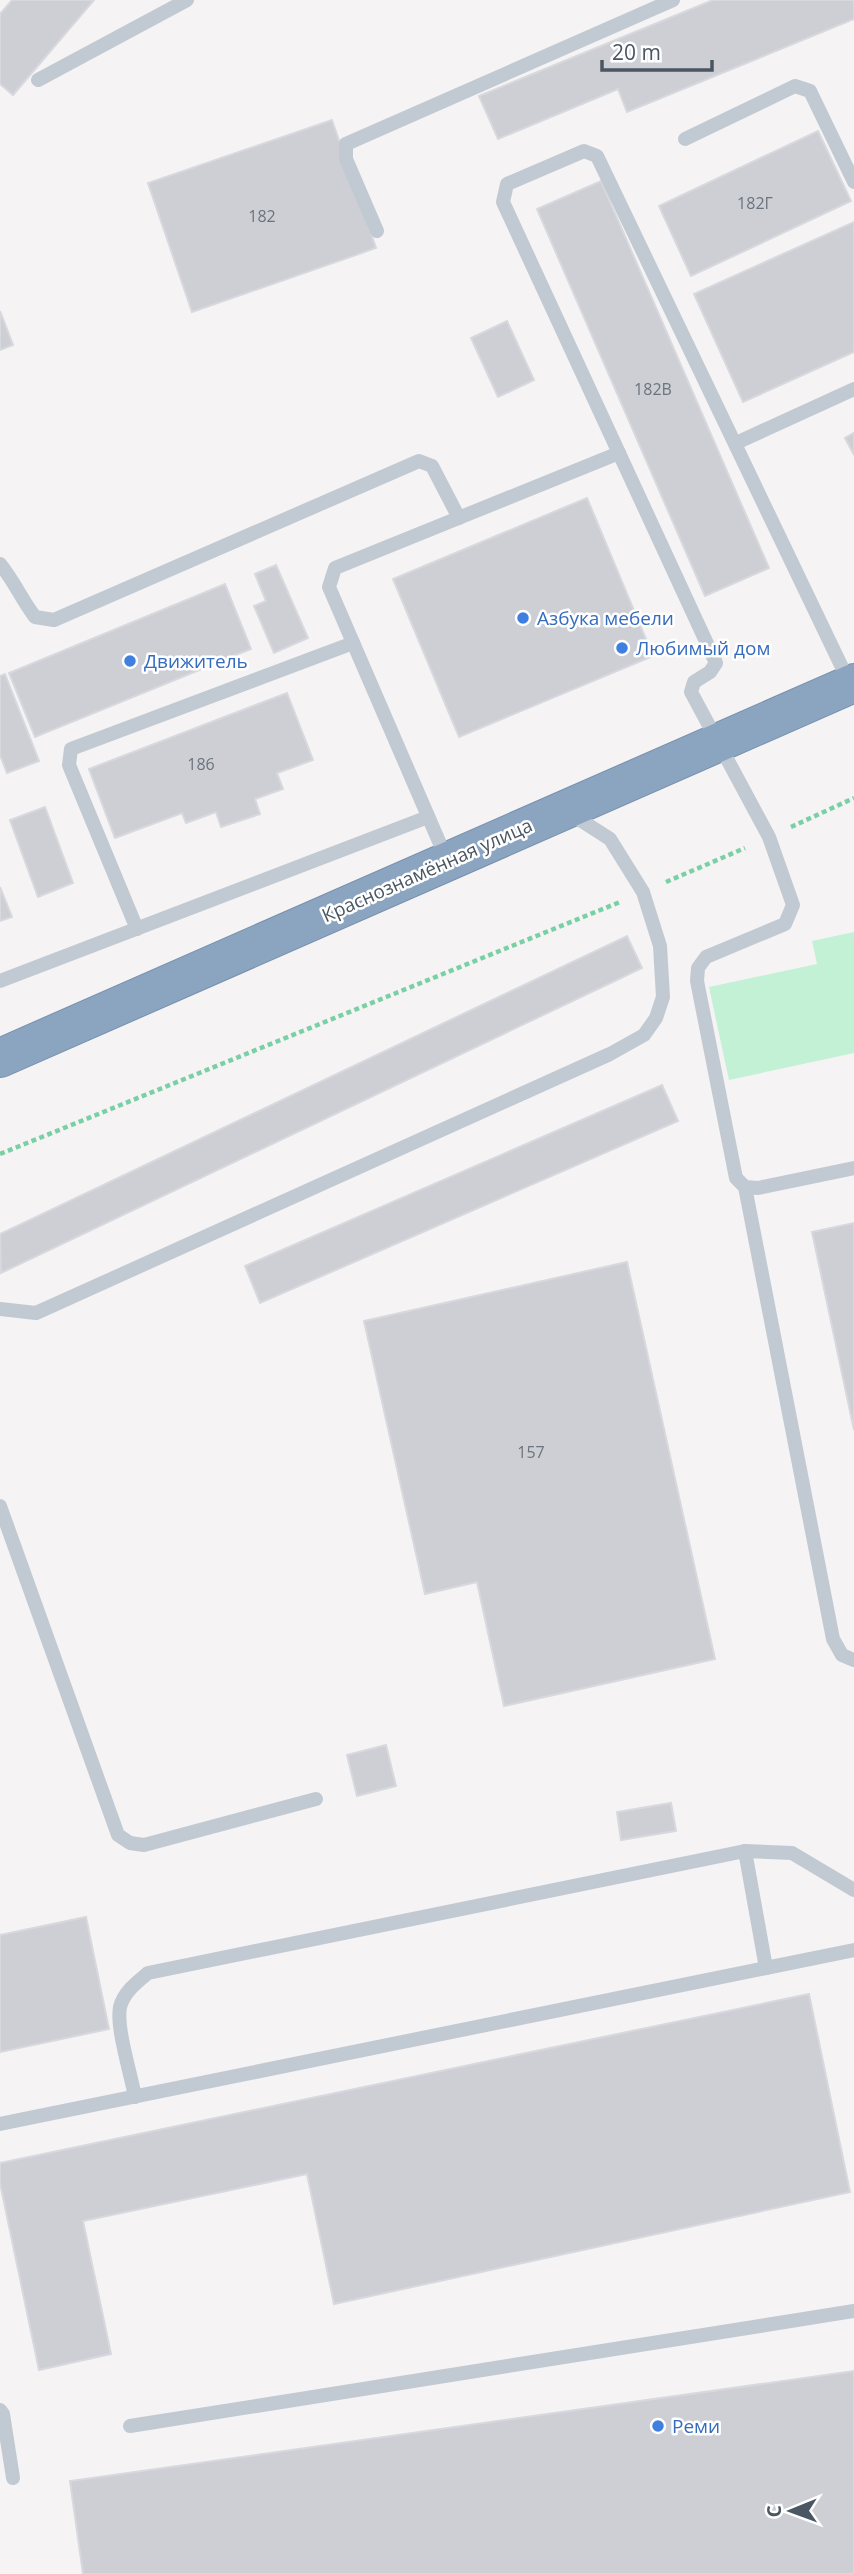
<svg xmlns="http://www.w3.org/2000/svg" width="854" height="2574" viewBox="0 0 854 2574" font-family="'Open Sans',sans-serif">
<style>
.green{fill:#c3f1d5}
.building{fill:#cdcfd5;stroke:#d7d9de;stroke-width:2}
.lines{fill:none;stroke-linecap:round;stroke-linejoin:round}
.highway-casing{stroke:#7690ad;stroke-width:40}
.path{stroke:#7ad0a6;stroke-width:4.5;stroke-dasharray:5 3.5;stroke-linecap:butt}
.lane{stroke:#c1cad2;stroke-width:14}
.highway{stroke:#8ba5c1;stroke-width:38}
.shop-dot{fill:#3f7fe0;stroke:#fff;stroke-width:2.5}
.labels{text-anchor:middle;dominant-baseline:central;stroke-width:5;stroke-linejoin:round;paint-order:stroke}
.number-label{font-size:16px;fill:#6b747e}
.shop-label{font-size:19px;fill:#366cbe;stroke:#fff;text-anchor:start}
.street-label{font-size:19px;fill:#4a5661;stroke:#fff}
</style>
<rect width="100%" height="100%" fill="#f5f3f3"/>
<path class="green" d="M 854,932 L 854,1053 L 729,1080 L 709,987 L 817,964 L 812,941 Z"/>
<g class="building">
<path d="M 12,0 L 94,0 L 13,95 L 0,84 L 0,14 Z"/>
<path d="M 713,0 L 854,0 L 854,19 L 627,112 L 618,89 L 498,139 L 479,96 Z"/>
<path d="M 332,120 L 376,248 L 192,312 L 148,183 Z"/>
<path d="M 818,131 L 851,201 L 691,276 L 659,206 Z"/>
<path d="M 601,181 L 769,568 L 705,596 L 537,209 Z"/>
<path d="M 854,222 L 854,352 L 743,402 L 694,294 Z"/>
<path d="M 0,311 L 13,345 L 0,350 Z"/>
<path d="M 507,321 L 534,380 L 498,397 L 471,338 Z"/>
<path d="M 854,433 L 854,455 L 845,438 Z"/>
<path d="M 587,498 L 653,656 L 459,737 L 393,579 Z"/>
<path d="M 276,565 L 308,638 L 274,653 L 254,606 L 266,601 L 255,574 Z"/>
<path d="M 225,584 L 251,649 L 35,737 L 9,673 Z"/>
<path d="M 5,674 L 39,761 L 7,773 L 0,755 L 0,676 Z"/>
<path d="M 287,693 L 313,760 L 277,773 L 283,789 L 255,799 L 260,814 L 221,827 L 216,812 L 186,823 L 182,813 L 115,838 L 89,769 Z"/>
<path d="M 45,807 L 73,883 L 38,897 L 10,820 Z"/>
<path d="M 0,887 L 12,917 L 0,921 Z"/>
<path d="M 627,936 L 642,968 L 1,1273 L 0,1234 Z"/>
<path d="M 662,1085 L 678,1121 L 260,1303 L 245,1266 Z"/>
<path d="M 854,1223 L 854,1430 L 812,1232 Z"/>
<path d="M 627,1262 L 715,1659 L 504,1706 L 477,1582 L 425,1594 L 364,1321 Z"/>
<path d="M 386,1745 L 396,1786 L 357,1796 L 347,1755 Z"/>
<path d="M 671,1803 L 676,1831 L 621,1840 L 617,1812 Z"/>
<path d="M 86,1917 L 109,2029 L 0,2052 L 0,1935 Z"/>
<path d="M 809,1994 L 850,2192 L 334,2304 L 307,2174 L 83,2221 L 111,2354 L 39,2370 L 0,2183 L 0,2163 Z"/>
<path d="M 854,2371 L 854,2574 L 83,2574 L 70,2481 Z"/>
</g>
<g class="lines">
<defs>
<path id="highway" d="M 0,1058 L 854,683"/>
</defs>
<use href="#highway" class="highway-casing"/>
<g class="path">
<path d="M 791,827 L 854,798"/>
<path d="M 666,882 L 745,848"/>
<path d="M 0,1154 L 620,902"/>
</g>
<g class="lane">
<path d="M 38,80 L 187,0"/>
<path d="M 685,139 L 795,86 L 810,91 L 854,182"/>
<path d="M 377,231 L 346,159 L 346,144 L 673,0"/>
<path d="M 736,443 L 854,389"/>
<path d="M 0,564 C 14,581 22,600 35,617 L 54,620 L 419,461 L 432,466 L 459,518"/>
<path d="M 850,684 L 597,156 L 584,151 L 507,184 L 503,202 L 716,663 L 710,672 L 694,682 L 691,692 L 769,837 L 793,905 L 785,924 L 706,957 L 698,968 L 697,981 L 736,1178 L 745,1187 L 758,1188 L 854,1168"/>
<path d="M 447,860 L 329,587 L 335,568 L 619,453"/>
<path d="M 137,929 L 69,765 L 71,749 L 353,643"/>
<path d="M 0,981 L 428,817"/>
<path d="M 745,1187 L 833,1639 L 842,1655 L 854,1660"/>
<path d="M 0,1309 L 36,1313 L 610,1054 L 644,1035 L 656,1018 L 663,997 L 660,946 L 643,892 L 610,839 L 568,812"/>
<path d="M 0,1506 L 118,1835 L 130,1843 L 144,1845 L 316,1799"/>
<path d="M 766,1968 L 745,1851 L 792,1853 L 854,1890"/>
<path d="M 135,2097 C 131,2074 116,2028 120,2007 C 124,1992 137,1982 148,1973 L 745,1851"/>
<path d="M 0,2124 L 854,1950"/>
<path d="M 0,2410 L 3,2414 L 13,2478"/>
<path d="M 130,2426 L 854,2311"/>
</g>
<use href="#highway" class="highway"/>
</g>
<g class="shop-dot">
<circle cx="523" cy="618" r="7"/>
<circle cx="622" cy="648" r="7"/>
<circle cx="130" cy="661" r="7"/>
<circle cx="658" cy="2426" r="7"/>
</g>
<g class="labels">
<g class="number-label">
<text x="755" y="203">182Г</text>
<text x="262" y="216">182</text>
<text x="653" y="389">182В</text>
<text x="201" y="764">186</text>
<text x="531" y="1452">157</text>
</g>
<g class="shop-label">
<text x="537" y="618">Азбука мебели</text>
<text x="636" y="648">Любимый дом</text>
<text x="144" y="661">Движитель</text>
<text x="672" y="2426">Реми</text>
</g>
<g class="street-label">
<text transform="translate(427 870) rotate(-24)">Краснознамённая улица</text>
</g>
</g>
<g transform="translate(791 2511) rotate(269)" stroke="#ffffff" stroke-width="5" paint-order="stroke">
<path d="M0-5L12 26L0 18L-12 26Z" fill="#4a5661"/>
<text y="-10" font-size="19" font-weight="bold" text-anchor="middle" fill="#4a5661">С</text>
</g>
<path d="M602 60v10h110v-10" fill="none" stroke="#4a5661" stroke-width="3.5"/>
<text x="612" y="60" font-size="21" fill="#4a5661" stroke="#ffffff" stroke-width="5" paint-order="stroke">20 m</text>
</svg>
